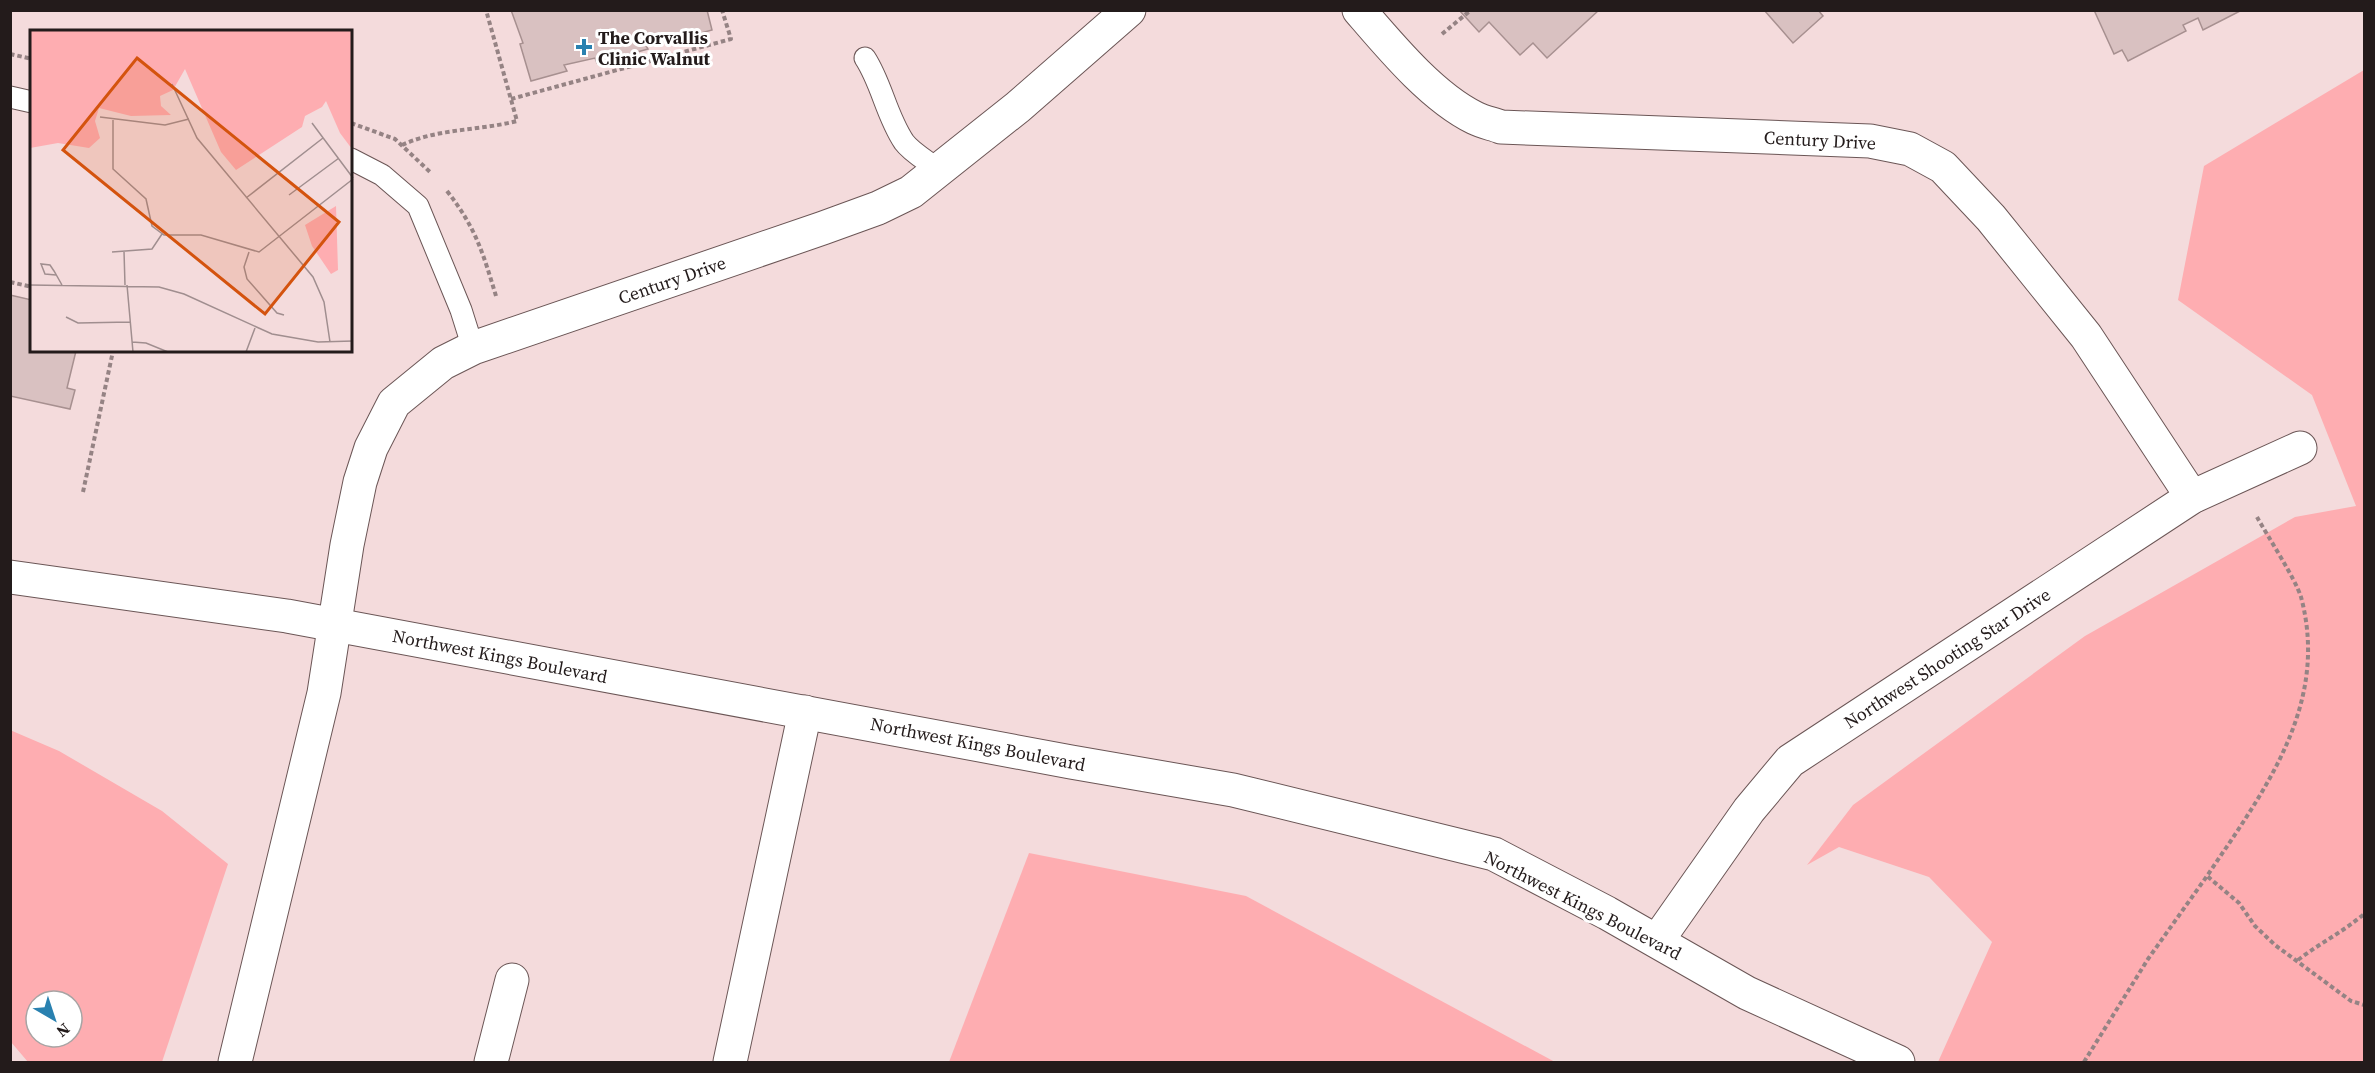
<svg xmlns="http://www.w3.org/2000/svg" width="2375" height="1073" viewBox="0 0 2375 1073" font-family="'Source Serif 4',serif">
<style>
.green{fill:#feadb1;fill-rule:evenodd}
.building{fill:#d9c1c1;stroke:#a79090;stroke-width:1.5}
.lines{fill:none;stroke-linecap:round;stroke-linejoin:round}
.lane-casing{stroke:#6b5656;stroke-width:23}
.street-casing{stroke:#6b5656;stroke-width:35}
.secondary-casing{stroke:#6b5656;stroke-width:35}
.path{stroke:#958384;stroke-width:4;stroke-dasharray:4.5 3;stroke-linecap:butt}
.lane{stroke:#fff;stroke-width:21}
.street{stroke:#fff;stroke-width:33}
.secondary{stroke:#fff;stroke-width:33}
.poi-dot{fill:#2981b0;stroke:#fff;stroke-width:2}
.labels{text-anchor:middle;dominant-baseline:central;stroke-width:6;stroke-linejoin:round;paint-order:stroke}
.poi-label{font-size:18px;font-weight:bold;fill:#231b1b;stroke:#fff;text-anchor:start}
.street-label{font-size:18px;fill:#231b1b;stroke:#fff}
.inset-road{fill:none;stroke:#a08e8f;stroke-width:1.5}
.view{fill:#d4530e;fill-opacity:0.15;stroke:#d4530e;stroke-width:3}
.inset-edge{fill:none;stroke:#231b1b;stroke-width:3}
</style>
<rect width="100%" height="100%" fill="#f4dbdc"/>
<g class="green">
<path d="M 2364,70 L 2364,1062 L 1938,1062 L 1992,942 L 1929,877 L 1839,847 L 1807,865 L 1853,805 L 2085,636 L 2295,517 L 2356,506 L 2312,395 L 2178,300 L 2204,166 Z"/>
<path d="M 10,730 L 59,751 L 162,811 L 228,864 L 162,1062 L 28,1062 L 11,1042 ZM 36,1001 L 72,1001 L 72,1037 L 36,1037 Z"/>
<path d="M 1029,853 L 1246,896 L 1555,1062 L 949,1062 Z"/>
</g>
<g class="building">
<path d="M 511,10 L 707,10 L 712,30 L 676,40 L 673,35 L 645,44 L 648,49 L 597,63 L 595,58 L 564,65 L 567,71 L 531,81 L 520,44 L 523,43 Z"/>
<path d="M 1459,10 L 1599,10 L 1547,58 L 1533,43 L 1520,55 L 1489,22 L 1479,32 Z"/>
<path d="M 1764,10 L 1818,10 L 1823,16 L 1793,43 Z"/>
<path d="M 2094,10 L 2242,10 L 2203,30 L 2198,18 L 2183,25 L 2186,31 L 2128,61 L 2122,50 L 2114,54 Z"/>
<path d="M 10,295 L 32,300 L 32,351 L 76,351 L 67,388 L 75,390 L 70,409 L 10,396 Z"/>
</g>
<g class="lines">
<defs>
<g id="lane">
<path d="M 865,58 C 882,84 886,115 904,142 C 912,153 929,162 940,171"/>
<path d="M 10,97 L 32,102"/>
<path d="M 351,159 L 382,175 L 418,206 L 461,310 L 473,348"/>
</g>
<g id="street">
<path d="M 1359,10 C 1390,46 1432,97 1475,118 C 1483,122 1493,124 1501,127 L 1870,141 L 1910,149 L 1943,167 L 1991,218 L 2086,336 L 2192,497"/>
<path d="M 1657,941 L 1749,810 L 1790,761 L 2192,497 L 2300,448"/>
<path d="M 235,1062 L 324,693 L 347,545 L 360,482 L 371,448 L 394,403 L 443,363 L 473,348 L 823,228 L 878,208 L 911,192 L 1018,107 L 1129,10"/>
<path d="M 491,1062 L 512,980"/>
<path d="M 730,1062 L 805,712"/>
</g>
<path id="secondary" d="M 10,577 L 287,616 L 1071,762 L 1233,790 L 1494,854 L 1607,913 L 1747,993 L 1898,1062"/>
</defs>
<use href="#lane" class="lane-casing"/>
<use href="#street" class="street-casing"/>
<use href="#secondary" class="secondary-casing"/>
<g class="path">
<path d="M 1442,34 L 1471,10"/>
<path d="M 10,54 L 32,59"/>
<path d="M 511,99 L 731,39 L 722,10"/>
<path d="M 351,123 L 395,139 L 430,172"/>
<path d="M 402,145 C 439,128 478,131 517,121 L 486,10"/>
<path d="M 447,191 C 476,228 483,253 496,296"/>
<path d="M 10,282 L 32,287"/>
<path d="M 83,492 L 113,351"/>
<path d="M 2257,517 C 2268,537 2295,578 2301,597 C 2330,705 2264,791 2207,876 L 2239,903 L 2255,926 L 2275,945 L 2351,1001 L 2364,1005"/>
<path d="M 2298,960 C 2320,943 2343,932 2364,914"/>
<path d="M 2084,1062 L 2148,959 L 2207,876"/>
</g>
<use href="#lane" class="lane"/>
<use href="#street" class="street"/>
<use href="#secondary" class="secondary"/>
</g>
<path class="poi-dot" d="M581 38h6v6h6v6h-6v6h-6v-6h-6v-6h6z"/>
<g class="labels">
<g class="poi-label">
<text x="598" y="37">The Corvallis<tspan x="598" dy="21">Clinic Walnut</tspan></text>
</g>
<g class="street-label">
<text transform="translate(1820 140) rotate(3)">Century Drive</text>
<text transform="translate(672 280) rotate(-19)">Century Drive</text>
<text transform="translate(500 656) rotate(11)">Northwest Kings Boulevard</text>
<text transform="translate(1947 658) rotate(-33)">Northwest Shooting Star Drive</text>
<text transform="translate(978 744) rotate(11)">Northwest Kings Boulevard</text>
<text transform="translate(1583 905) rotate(27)">Northwest Kings Boulevard</text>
</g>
</g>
<g transform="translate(30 30)">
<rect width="322" height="322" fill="#f4dbdc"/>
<path d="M 0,0 L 322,0 L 322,119 L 310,103 L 296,71 L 292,77 L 275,86 L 272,97 L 206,140 L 191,122 L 155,39 L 143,60 L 130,66 L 131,76 L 141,85 L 101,86 L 69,78 L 65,91 L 70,108 L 59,118 L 28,113 L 0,118 ZM 306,176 L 308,240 L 301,244 L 282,216 L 275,195 Z" fill="#feadb1"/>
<path class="inset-road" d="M 142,54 L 167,108 L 283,247 L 294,272 L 300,312M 70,87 L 135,95 L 159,89M 83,90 L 83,139 L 116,169 L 122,196 L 134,205 L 171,205 L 229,222 L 323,149M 282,93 L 323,148M 259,165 L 309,128M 216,168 L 293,108M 94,221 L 95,255M 82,222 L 122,219 L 132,204M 219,222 L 214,237 L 217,249 L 247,283 L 254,285M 26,245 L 15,244 L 11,234 L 20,235 L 24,241 L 32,255M 0,255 L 129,257 L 154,264 L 242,304 L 288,312 L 323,311M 97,255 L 103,322M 36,287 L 48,293 L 100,292M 102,312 L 116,313 L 138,322M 216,322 L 225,298"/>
<path class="view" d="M 107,28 L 309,192 L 235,284 L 33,120 Z"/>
<rect width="322" height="322" class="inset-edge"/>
</g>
<rect width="2375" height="1073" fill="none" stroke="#231b1b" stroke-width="24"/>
<g transform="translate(54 1019) rotate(141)"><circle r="28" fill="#ffffff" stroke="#a7a4a4" stroke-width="1.5"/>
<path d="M0-4.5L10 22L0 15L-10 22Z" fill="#2981b0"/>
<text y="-9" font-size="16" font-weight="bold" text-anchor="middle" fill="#231b1b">N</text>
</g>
</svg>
